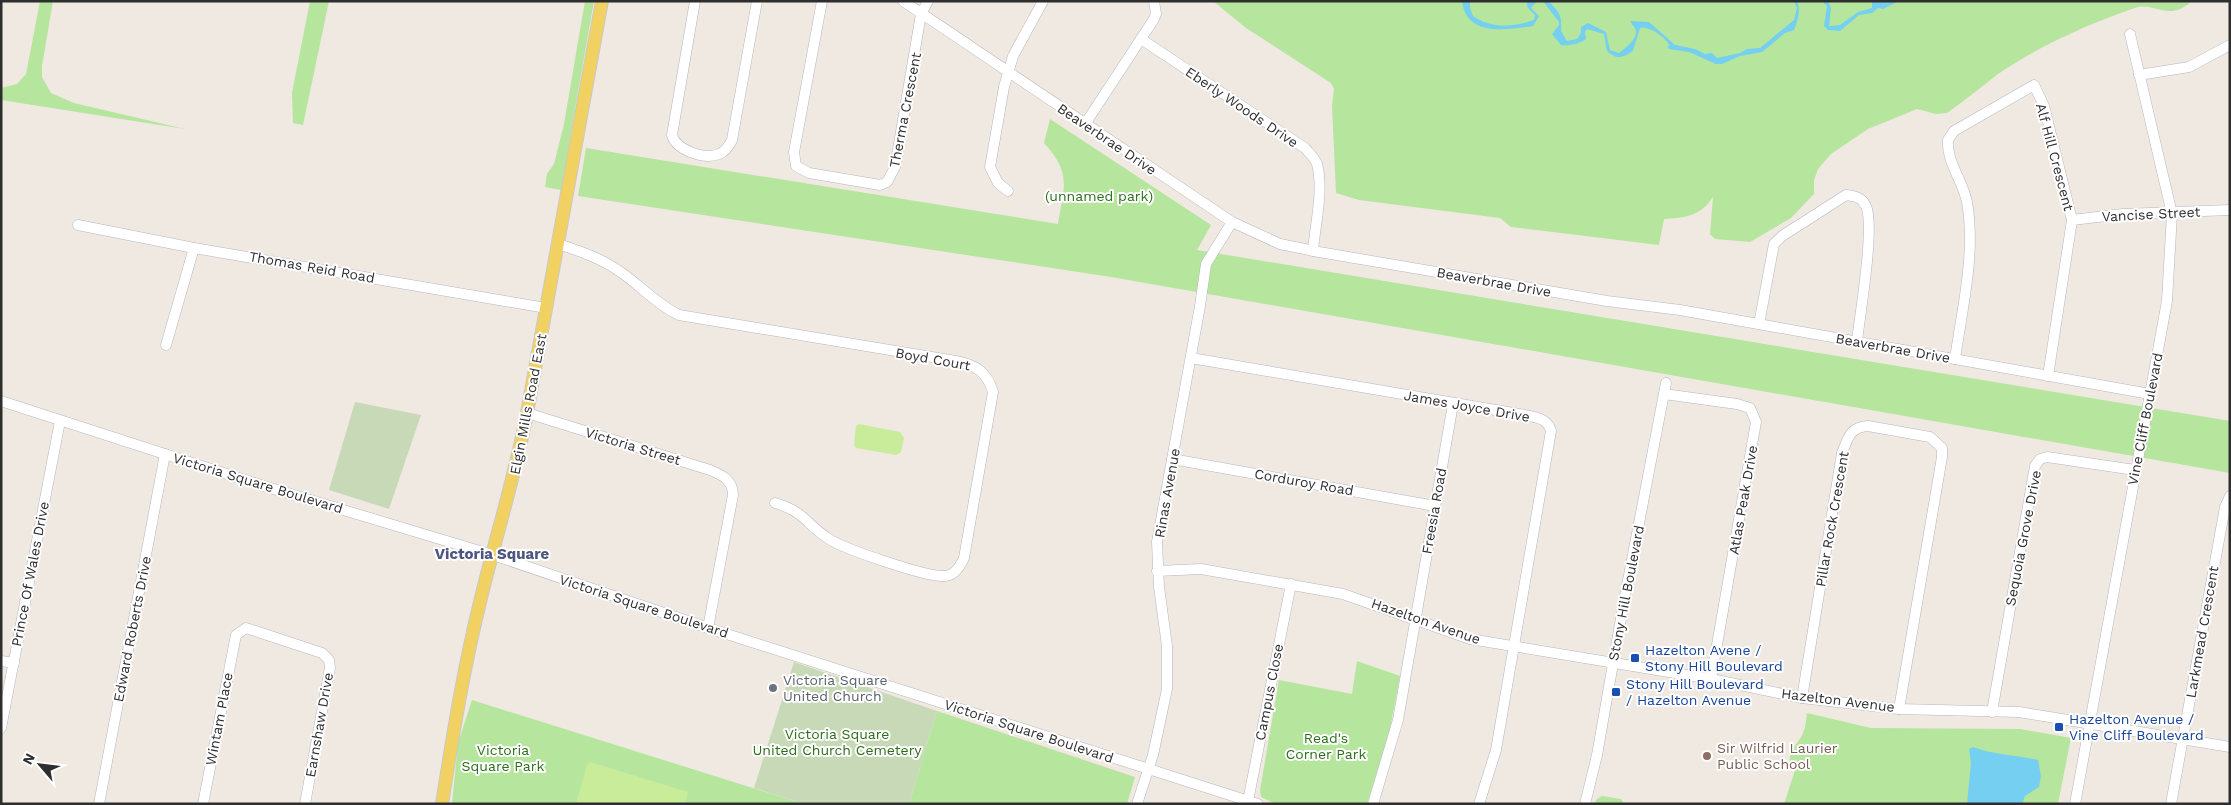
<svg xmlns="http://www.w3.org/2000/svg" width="2231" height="805" viewBox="0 0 2231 805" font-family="'Work Sans',sans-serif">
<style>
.green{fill:#b6e59e}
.cemetery{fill:#c8d9b8}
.pitch{fill:#c9ec9a}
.water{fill:#75cff0}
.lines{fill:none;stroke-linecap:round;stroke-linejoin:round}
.minor-casing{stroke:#b4b7c1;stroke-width:11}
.major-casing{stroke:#c9c9c9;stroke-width:14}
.minor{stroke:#fff;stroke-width:10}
.major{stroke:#f2d163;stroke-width:12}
.transit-dot{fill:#1a4fb4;stroke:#fff;stroke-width:2}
.worship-dot{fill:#6b7280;stroke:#fff;stroke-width:2}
.education-dot{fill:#8d6e63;stroke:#fff;stroke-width:2}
.labels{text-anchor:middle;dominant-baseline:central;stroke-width:4;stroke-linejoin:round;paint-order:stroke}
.street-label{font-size:14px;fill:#2e2e2e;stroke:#fff}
.park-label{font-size:14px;fill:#2c6e1b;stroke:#fff}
.transit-label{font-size:14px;fill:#164399;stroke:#fff;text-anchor:start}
.worship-label{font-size:14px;fill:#5b616d;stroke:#fff;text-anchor:start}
.education-label{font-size:14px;fill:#785e54;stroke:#fff;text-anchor:start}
.neighbourhood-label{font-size:15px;font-weight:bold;fill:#4d5680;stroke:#fff}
</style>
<rect width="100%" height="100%" fill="#efe9e1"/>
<g class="green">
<path d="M 40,1 L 53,1 L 42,66 L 42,77 L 51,93 L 74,103 L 185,129 L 1,100 L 1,88 L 17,84 L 26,74 Z"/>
<path d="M 310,1 L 329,1 L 303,125 L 293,123 L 292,93 Z"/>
<path d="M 585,1 L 594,1 L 561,190 L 545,187 L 547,174 L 554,164 L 564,124 Z"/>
<path d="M 1213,1 L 2192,1 C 2168,23 2154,1 2135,8 C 2088,24 2039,46 1998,74 C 1981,87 1964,101 1947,113 L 1936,114 L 1917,109 L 1868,129 L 1831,154 L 1818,169 L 1814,180 L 1814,194 L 1791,218 L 1750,242 L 1715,239 L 1710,234 L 1713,197 C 1701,216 1685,218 1664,219 L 1659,245 L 1511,227 L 1500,218 L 1359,200 L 1336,193 L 1332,106 L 1334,89 L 1331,83 L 1246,28 Z"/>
<path d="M 1050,119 L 1211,225 L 1197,250 L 2230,421 L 2230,473 L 1111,277 L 578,196 L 586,148 L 1058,224 C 1064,186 1072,174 1044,143 Z"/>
<path d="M 1357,661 L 1400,676 L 1389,734 L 1367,804 L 1276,804 L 1261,797 L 1260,790 L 1279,680 L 1352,694 Z"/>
<path d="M 472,700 L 804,804 L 452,804 L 458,743 Z"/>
<path d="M 937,711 L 1135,777 L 1127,804 L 909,804 Z"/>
<path d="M 1807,713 L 1871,728 L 2020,729 L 2071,738 L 2058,804 L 1784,804 L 1797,764 L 1790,761 C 1788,750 1800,742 1803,733 C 1806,727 1806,719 1807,713 Z"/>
<path d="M 1602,796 L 1621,799 L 1624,804 L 1594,804 L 1597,799 Z"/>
</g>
<g class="cemetery">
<path d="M 355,402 L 421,415 L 389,509 L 329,490 Z"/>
<path d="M 794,662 L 937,711 L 909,804 L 804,804 L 754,788 Z"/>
</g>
<g class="pitch">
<path d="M 859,424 L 900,432 L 904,438 L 901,452 L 896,455 L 856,448 L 854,445 L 856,426 Z"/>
<path d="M 590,762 L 688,792 L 685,804 L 576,804 L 587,765 Z"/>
</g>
<g class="water">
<path d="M 1462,1 L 1470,1 L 1470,8 L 1473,16 C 1491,29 1514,27 1534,20 L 1535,15 L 1528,8 L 1526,1 L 1537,1 L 1531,8 L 1539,16 L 1533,26 C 1507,30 1466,37 1462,1 Z"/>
<path d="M 1543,1 L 1548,1 C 1560,12 1562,16 1561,31 L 1567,41 L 1577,39 L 1581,33 L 1581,27 L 1588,23 L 1606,32 L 1610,50 L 1619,53 C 1625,48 1640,38 1635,28 C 1633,25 1631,23 1630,21 L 1649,22 L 1675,45 L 1695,49 L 1705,54 L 1712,53 L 1717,58 L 1740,53 L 1747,49 L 1760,48 L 1794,20 L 1797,8 L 1794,1 L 1797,1 C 1801,11 1798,20 1794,30 L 1785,33 L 1762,52 L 1740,56 L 1722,64 L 1716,64 L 1689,52 L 1669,49 L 1667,46 L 1670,46 C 1665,37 1650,26 1640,28 L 1633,51 C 1622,58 1617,60 1607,51 L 1604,34 L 1587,29 L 1585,32 L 1586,39 C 1579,44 1569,46 1561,45 L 1552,34 L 1559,25 L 1559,22 Z"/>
<path d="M 1822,1 L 1828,1 L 1831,8 L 1829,26 L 1840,25 L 1858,12 L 1872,8 L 1872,1 L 1920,1 L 1899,1 L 1883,9 L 1878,8 L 1872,13 L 1859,15 L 1840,31 L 1828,30 L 1824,26 L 1827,6 Z"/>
<path d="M 1973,747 C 1994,755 2016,755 2038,760 L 2041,776 L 2039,787 L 2025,796 L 2022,804 L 1967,804 L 1971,763 L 1969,749 Z"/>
</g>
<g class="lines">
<defs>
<g id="minor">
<path d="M 695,1 L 672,135 C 676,150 704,160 719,154 C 725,152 729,146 732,140 L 757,1"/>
<path d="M 822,1 L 794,152 L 796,166 L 809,173 L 880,185 L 887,182 L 895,167 L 921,14 L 928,1"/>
<path d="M 903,1 L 1232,222 L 1280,244 L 1319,252 L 1607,301 L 1680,310 L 2150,394"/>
<path d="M 1141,39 L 1305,148 C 1309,153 1315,158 1317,164 C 1324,191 1315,224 1313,251"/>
<path d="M 2139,75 L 2189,67 L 2230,45"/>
<path d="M 1085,124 L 1154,19 L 1156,14 L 1154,1"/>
<path d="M 1008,191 L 998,183 L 990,167 L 1004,87 L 1013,56 L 1043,1"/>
<path d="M 2072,220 L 2123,214 L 2230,210"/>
<path d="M 78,225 L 194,248 L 546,308"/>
<path d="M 558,244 C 580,251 603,259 622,273 C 642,287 656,304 679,315 L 956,361 C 976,365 987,372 993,392 L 964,558 C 960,567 953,577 942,576 C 924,576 844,549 829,539 C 807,525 804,511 775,503"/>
<path d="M 1759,324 L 1774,244 L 1782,236 L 1846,195 C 1854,196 1862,197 1866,206 C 1875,227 1860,314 1857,341"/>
<path d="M 166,345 L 194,248"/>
<path d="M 1191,358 L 1525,415 C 1537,418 1547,418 1551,431 L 1496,750 L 1479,804"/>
<path d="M 1955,359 C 1962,309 1976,253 1967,202 C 1963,181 1946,161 1948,140 L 1954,131 L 2034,85 L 2044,106 L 2072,220 L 2048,376"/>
<path d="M 1664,394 L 1737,404 L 1750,408 L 1756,422 L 1711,679"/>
<path d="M 1,401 L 267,487 L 493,555 L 708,628 L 1258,804"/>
<path d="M 527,413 L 710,470 C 722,475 733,480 733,495 L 708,628"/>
<path d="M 1172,459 L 1435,506"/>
<path d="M 1157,571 L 1201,569 L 1343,594 L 1470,639 L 1711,679 L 1802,698 L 1899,709 L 2019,712 L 2230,747"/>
<path d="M 1,661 L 14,663"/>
<path d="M 1802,698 L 1842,453 C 1848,438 1850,427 1868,426 L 1930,437 L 1942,448 L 1942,457 L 1899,709"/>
<path d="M 1992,712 L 2035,466 L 2040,459 L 2047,457 L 2135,470"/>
<path d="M 1,728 L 60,421"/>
<path d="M 1248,801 L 1291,584"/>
<path d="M 99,804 L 165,454"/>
<path d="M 203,804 L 236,635 L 246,628 L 322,653 L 329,660 L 330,668 L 305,804"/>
<path d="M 1137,804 L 1153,755 L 1167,689 L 1167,646 L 1159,587 L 1157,542 L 1200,306 L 1206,264 L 1232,222"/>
<path d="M 1373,804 L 1398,720 L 1453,404"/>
<path d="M 1585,804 L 1597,755 L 1624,601 L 1666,383"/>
<path d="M 2075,804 L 2167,301 L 2172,214 L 2130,34"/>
<path d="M 2171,804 L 2225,507 L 2230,496"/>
</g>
<path id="major" d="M 442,804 C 453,734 464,666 481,598 C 496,536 515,476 527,413 L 602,1"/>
</defs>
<use href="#minor" class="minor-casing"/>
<use href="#major" class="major-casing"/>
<use href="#minor" class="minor"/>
<use href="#major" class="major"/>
</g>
<g class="transit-dot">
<rect x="1630" y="653" width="10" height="10" rx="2.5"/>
<rect x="1611" y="687" width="10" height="10" rx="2.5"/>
<rect x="2054" y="722" width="10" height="10" rx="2.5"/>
</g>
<circle class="worship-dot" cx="773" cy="688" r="5"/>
<circle class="education-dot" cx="1707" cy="756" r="5"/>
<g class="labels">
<g class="street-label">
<text transform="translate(1242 107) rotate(34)">Eberly Woods Drive</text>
<text transform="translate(905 110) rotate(-79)">Therma Crescent</text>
<text transform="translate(1107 139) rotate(34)">Beaverbrae Drive</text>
<text transform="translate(2055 157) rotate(75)">Alf Hill Crescent</text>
<text transform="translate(2151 214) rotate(-3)">Vancise Street</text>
<text transform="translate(312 267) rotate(10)">Thomas Reid Road</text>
<text transform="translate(1494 282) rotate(10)">Beaverbrae Drive</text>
<text transform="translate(1893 348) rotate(10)">Beaverbrae Drive</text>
<text transform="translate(933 359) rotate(10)">Boyd Court</text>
<text transform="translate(528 404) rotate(-79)">Elgin Mills Road East</text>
<text transform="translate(1467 406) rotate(10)">James Joyce Drive</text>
<text transform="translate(2145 419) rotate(-79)">Vine Cliff Boulevard</text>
<text transform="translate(633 446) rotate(17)">Victoria Street</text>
<text transform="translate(1304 482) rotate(10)">Corduroy Road</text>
<text transform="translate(258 483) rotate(17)">Victoria Square Boulevard</text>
<text transform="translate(1167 493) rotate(-80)">Rinas Avenue</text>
<text transform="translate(1743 500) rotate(-80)">Atlas Peak Drive</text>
<text transform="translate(1434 511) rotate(-80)">Freesia Road</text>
<text transform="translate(1832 519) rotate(-80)">Pillar Rock Crescent</text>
<text transform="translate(2023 538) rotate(-79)">Sequoia Grove Drive</text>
<text transform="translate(30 574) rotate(-79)">Prince Of Wales Drive</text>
<text transform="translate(1626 593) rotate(-79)">Stony Hill Boulevard</text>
<text transform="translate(644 606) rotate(18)">Victoria Square Boulevard</text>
<text transform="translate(1426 621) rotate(19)">Hazelton Avenue</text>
<text transform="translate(132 629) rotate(-79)">Edward Roberts Drive</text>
<text transform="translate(2202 632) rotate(-80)">Larkmead Crescent</text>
<text transform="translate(1269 692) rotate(-79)">Campus Close</text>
<text transform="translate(1838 700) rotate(7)">Hazelton Avenue</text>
<text transform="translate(219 719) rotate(-79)">Wintam Place</text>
<text transform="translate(319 725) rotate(-80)">Earnshaw Drive</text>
<text transform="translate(1029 731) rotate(18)">Victoria Square Boulevard</text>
</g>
<g class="park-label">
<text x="1099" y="196">(unnamed park)</text>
<text x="837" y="734">Victoria Square<tspan x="837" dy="16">United Church Cemetery</tspan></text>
<text x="1326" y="738">Read's<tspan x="1326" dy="16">Corner Park</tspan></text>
<text x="503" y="750">Victoria<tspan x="503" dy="16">Square Park</tspan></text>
</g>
<g class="transit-label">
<text x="1645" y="650">Hazelton Avene /<tspan x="1645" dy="16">Stony Hill Boulevard</tspan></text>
<text x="1626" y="684">Stony Hill Boulevard<tspan x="1626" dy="16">/ Hazelton Avenue</tspan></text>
<text x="2069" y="719">Hazelton Avenue /<tspan x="2069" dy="16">Vine Cliff Boulevard</tspan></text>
</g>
<g class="worship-label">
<text x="783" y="680">Victoria Square<tspan x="783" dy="16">United Church</tspan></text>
</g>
<g class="education-label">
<text x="1717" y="748">Sir Wilfrid Laurier<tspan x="1717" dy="16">Public School</tspan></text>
</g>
<g class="neighbourhood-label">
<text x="492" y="554">Victoria Square</text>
</g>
</g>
<rect width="2231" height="805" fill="none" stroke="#2e2e2e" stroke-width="5"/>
<g transform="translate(40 765) rotate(298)" stroke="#ffffff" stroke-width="4" paint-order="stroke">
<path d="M0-4L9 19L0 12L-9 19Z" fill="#2e2e2e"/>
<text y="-8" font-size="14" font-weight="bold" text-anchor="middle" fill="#2e2e2e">N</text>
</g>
</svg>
